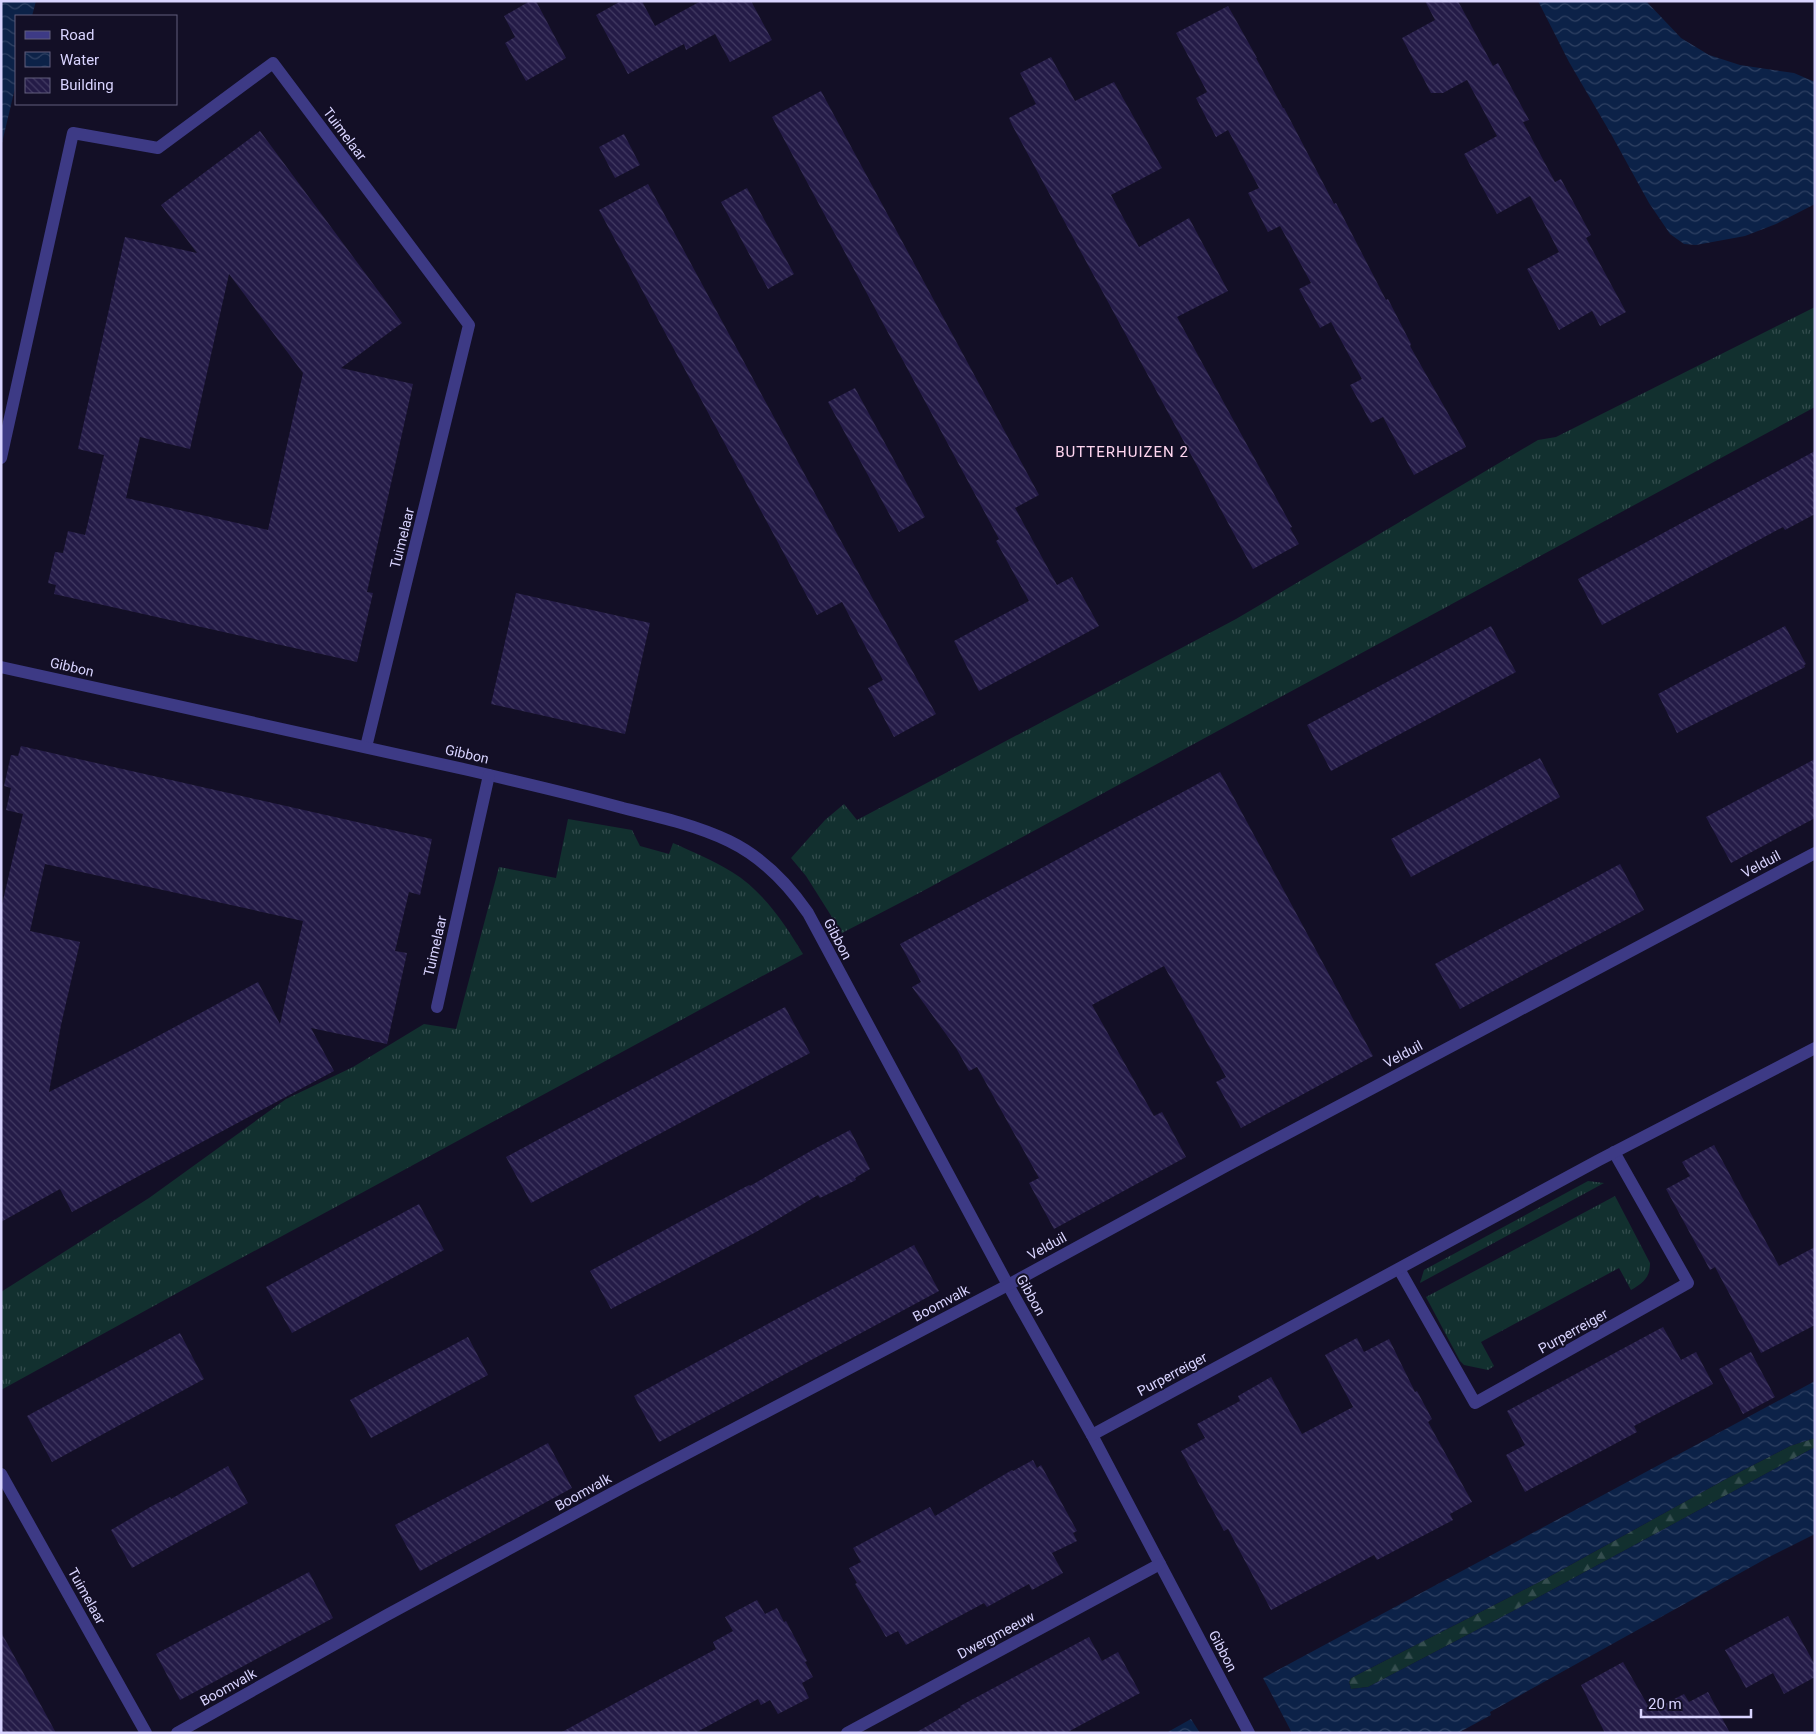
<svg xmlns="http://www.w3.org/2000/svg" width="1816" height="1734" viewBox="0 0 1816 1734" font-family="Roboto,sans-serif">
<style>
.grass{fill:url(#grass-tufts)}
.forest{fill:url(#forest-firs)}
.water{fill:url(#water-waves)}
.building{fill:url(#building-back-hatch);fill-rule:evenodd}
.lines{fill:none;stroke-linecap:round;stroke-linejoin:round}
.minor{stroke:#3d3a85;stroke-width:12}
.labels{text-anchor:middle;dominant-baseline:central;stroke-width:4;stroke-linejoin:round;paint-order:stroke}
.street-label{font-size:14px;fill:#d9d4ff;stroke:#130f26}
.neighbourhood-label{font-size:15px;letter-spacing:1px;fill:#ffd6f0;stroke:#130f26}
</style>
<defs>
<pattern id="grass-tufts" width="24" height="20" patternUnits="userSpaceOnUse" patternTransform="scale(1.25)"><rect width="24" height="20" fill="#12302f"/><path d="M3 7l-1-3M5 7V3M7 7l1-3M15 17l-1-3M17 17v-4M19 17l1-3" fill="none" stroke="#344d4e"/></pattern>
<pattern id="forest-firs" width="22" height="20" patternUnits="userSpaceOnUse" patternTransform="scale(1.25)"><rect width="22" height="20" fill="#12302f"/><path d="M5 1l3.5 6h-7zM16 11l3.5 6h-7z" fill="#344d4e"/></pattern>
<pattern id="water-waves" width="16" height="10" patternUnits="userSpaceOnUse" patternTransform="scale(1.25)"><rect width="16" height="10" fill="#0c2248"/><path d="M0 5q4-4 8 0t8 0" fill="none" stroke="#2f4163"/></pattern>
<pattern id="building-back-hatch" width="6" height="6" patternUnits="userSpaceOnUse" patternTransform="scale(1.25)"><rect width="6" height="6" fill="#241b47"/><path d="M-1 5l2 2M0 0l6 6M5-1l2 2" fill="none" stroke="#433b63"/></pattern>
</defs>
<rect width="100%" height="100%" fill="#130f26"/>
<g class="grass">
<path d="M 1815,307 L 1815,407 L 921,892 L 842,933 L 806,876 L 791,858 L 825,820 L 844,804 L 857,820 L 1236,619 L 1538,440 L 1556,437 Z"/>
<path d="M 568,819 L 632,830 L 640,846 L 669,854 L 673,843 C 693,852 713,860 732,872 C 763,891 785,924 803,954 L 210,1275 L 1,1390 L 1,1292 L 149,1198 L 286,1099 L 353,1067 L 424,1024 L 456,1029 L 499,867 L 556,878 Z"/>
<path d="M 1588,1181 L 1604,1183 L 1420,1283 L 1424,1270 Z"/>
<path d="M 1615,1196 L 1650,1263 C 1650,1278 1643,1283 1631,1290 L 1619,1268 L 1481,1342 L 1494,1366 L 1488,1370 L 1464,1365 L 1460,1361 L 1426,1297 Z"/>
</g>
<path class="forest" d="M 1815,1438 L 1815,1447 L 1515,1610 L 1368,1687 L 1351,1689 L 1349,1682 L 1351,1678 L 1545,1579 L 1726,1479 L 1790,1446 Z"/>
<g class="water">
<path d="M 1,1 L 36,1 L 32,16 L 16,16 L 16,84 L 1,147 Z"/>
<path d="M 1538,1 L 1646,1 L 1681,38 L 1709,55 L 1740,65 L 1794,73 L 1815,82 L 1815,204 L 1776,224 L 1745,236 L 1696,245 L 1684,244 L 1670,234 L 1649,203 L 1611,134 L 1569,62 Z"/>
<path d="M 1815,1381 L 1815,1438 L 1790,1446 L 1726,1479 L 1545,1579 L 1351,1678 L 1349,1682 L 1351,1689 L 1368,1687 L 1515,1610 L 1815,1447 L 1815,1534 L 1769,1557 L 1490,1712 L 1491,1715 L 1458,1733 L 1292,1733 L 1263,1678 Z"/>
<path d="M 1191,1719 L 1200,1733 L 1166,1733 Z"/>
</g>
<g class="building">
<path d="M 530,1 L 536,1 L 566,58 L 526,81 L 505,43 L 515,37 L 504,16 Z"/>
<path d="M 621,1 L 642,1 L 655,26 L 701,1 L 751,1 L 772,40 L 730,62 L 715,34 L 686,50 L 684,44 L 628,74 L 596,15 Z"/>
<path d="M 1425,1 L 1458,1 L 1493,66 L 1498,63 L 1529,120 L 1523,122 L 1555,182 L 1561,179 L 1591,235 L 1586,238 L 1626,312 L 1600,326 L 1592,311 L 1559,330 L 1527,269 L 1559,252 L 1530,196 L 1497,214 L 1464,154 L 1497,136 L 1467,80 L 1443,93 L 1431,93 L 1402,38 L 1435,20 Z"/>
<path d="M 1228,6 L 1257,58 L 1256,58 L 1283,108 L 1284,108 L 1334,204 L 1336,203 L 1386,300 L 1388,299 L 1411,344 L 1410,346 L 1463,440 L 1466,447 L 1414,475 L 1383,417 L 1371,423 L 1350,385 L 1362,379 L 1331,322 L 1320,328 L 1299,289 L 1311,283 L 1280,226 L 1268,232 L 1248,193 L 1259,188 L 1228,130 L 1216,137 L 1196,98 L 1207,92 L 1176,33 Z"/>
<path d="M 1051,57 L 1075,101 L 1114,82 L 1162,168 L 1111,195 L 1139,247 L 1189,218 L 1228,291 L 1177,317 L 1292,527 L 1290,528 L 1299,544 L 1253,569 L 1012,125 L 1009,118 L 1036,104 L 1020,73 Z"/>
<path d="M 821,91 L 1039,495 L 1015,508 L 1057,585 L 1072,577 L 1099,626 L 979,691 L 954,641 L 1029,601 L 996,541 L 999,539 L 772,117 Z"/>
<path d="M 260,131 L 402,323 L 341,368 L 413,384 L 367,592 L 373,593 L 357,662 L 54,594 L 56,585 L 48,583 L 55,552 L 63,553 L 68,531 L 85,535 L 104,455 L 78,449 L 125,237 L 197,253 L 161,205 ZM 229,274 L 303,373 L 268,530 L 126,498 L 140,437 L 190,449 Z"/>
<path d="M 624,134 L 640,165 L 615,178 L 599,147 Z"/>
<path d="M 648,184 L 819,501 L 936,714 L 894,737 L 868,688 L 883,680 L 842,602 L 817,615 L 599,210 Z"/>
<path d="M 747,188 L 794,274 L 768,289 L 721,202 Z"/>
<path d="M 855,388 L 925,517 L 899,532 L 828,402 Z"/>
<path d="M 1815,451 L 1815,514 L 1785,530 L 1783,527 L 1602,625 L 1578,579 Z"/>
<path d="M 516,593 L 650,623 L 625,734 L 491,704 Z"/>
<path d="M 1491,626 L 1516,672 L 1331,771 L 1307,725 Z"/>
<path d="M 1785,626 L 1806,664 L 1804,665 L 1805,667 L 1677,733 L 1658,694 Z"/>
<path d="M 21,746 L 432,839 L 420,895 L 409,892 L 395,951 L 407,953 L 387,1044 L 311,1028 L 334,1071 L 72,1212 L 60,1189 L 1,1222 L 1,909 L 23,814 L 6,810 L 11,788 L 4,786 L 11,755 L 18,756 ZM 45,864 L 303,921 L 280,1024 L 258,982 L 134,1049 L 49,1092 L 61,1025 L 80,942 L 30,931 Z"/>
<path d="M 1540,758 L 1560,797 L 1411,877 L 1391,839 Z"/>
<path d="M 1815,759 L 1815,818 L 1731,863 L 1706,817 Z"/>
<path d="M 1220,772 L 1373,1056 L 1241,1128 L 1216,1082 L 1226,1077 L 1164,966 L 1092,1005 L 1154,1116 L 1162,1112 L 1186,1157 L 1054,1229 L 1029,1183 L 1039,1178 L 977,1067 L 969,1071 L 956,1048 L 912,987 L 921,982 L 900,944 Z"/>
<path d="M 1620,864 L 1644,910 L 1460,1009 L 1435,964 Z"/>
<path d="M 785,1007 L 810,1053 L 531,1203 L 506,1157 Z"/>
<path d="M 850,1130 L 870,1169 L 855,1178 L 856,1180 L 820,1198 L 818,1195 L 756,1232 L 611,1309 L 590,1271 L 672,1226 L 749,1185 L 750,1186 L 816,1148 Z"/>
<path d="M 1714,1145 L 1779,1266 L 1815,1247 L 1815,1325 L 1761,1353 L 1715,1267 L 1710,1270 L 1666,1189 L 1690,1176 L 1682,1162 Z"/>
<path d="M 419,1204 L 444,1250 L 292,1333 L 266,1287 Z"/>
<path d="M 914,1245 L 939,1291 L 659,1442 L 634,1396 Z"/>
<path d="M 1663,1327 L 1681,1360 L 1696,1352 L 1713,1384 L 1634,1426 L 1637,1432 L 1525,1492 L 1506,1455 L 1525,1445 L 1507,1411 Z"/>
<path d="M 180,1333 L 204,1379 L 52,1462 L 27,1416 Z"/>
<path d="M 468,1337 L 488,1375 L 371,1438 L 350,1400 Z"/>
<path d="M 1357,1338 L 1364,1352 L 1389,1339 L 1415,1392 L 1417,1391 L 1432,1419 L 1428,1422 L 1472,1502 L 1450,1514 L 1453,1520 L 1377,1560 L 1374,1555 L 1271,1610 L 1228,1529 L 1224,1531 L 1181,1451 L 1205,1438 L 1197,1424 L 1240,1401 L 1238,1396 L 1271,1377 L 1302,1434 L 1353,1407 L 1325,1355 Z"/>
<path d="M 1751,1352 L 1775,1397 L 1743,1414 L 1719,1369 Z"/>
<path d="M 548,1443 L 572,1488 L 420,1571 L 395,1525 Z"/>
<path d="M 1033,1460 L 1037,1468 L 1041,1465 L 1077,1531 L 1073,1533 L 1077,1541 L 1052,1553 L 1063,1573 L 1032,1590 L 1029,1584 L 987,1607 L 984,1603 L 906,1645 L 898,1631 L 886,1637 L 855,1584 L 857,1583 L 849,1568 L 861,1562 L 853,1548 L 930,1507 L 935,1516 L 1012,1470 L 1013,1471 Z"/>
<path d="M 228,1466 L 248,1503 L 132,1568 L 111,1530 L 152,1506 L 170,1497 L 171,1499 Z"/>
<path d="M 309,1572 L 333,1618 L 180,1700 L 156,1654 Z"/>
<path d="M 757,1600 L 765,1614 L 777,1608 L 784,1622 L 786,1621 L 807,1661 L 805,1662 L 813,1677 L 802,1683 L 809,1698 L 778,1714 L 770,1700 L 761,1705 L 758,1699 L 695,1733 L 560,1733 L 716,1649 L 713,1642 L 733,1631 L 725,1617 Z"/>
<path d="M 1788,1616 L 1815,1665 L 1815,1677 L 1784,1694 L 1773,1673 L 1746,1688 L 1725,1650 Z"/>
<path d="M 1,1632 L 56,1733 L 1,1733 Z"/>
<path d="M 1089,1637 L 1102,1661 L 1118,1652 L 1140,1693 L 1066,1733 L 915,1733 L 961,1707 L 960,1706 Z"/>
<path d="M 1623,1662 L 1651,1711 L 1684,1694 L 1689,1702 L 1708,1692 L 1730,1733 L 1605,1733 L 1581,1685 Z"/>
</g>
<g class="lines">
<g class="minor">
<path d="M 1,458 L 73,133 L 158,148 L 273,63 L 469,325 L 366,747"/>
<path d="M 1,667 C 157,702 313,735 468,770 C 520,782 572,794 623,808 C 660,817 695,825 729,841 C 762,857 788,884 808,913 L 1008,1285 L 1092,1435 L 1249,1733"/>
<path d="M 437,1007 L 489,775"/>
<path d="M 1399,1269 L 1475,1403 L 1688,1283 L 1614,1152"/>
<path d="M 1092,1435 L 1599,1160 L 1815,1048"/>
<path d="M 1,1474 L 146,1733"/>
<path d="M 177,1733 L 387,1615 L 627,1485 L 1008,1285 L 1226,1166 L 1815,853"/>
<path d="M 847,1733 L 1160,1564"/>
</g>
</g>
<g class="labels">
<g class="street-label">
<text transform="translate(345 134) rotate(53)">Tuimelaar</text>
<text transform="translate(402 538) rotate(-76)">Tuimelaar</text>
<text transform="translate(72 667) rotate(13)">Gibbon</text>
<text transform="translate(467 754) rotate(13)">Gibbon</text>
<text transform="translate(1761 864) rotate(-28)">Velduil</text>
<text transform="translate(838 939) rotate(62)">Gibbon</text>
<text transform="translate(435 946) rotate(-77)">Tuimelaar</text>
<text transform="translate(1403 1054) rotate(-28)">Velduil</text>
<text transform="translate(1047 1246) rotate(-29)">Velduil</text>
<text transform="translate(1031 1295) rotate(61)">Gibbon</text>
<text transform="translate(941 1303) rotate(-28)">Boomvalk</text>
<text transform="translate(1573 1331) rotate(-29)">Purperreiger</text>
<text transform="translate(1172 1374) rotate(-28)">Purperreiger</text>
<text transform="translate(583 1492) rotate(-29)">Boomvalk</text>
<text transform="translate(87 1596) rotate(61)">Tuimelaar</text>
<text transform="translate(996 1635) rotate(-28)">Dwergmeeuw</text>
<text transform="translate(1223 1651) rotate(62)">Gibbon</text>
<text transform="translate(228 1687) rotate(-29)">Boomvalk</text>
</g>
<g class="neighbourhood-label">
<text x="1122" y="452">BUTTERHUIZEN 2</text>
</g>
</g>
<rect width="1816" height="1734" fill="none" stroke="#d9d4ff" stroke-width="5"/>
<rect x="15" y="15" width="162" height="90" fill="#130f26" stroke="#625e7d"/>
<rect x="25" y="31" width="25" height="8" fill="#3d3a85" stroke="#625e7d"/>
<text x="60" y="40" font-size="15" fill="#d9d4ff">Road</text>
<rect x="25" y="52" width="25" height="15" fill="url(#water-waves)" stroke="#625e7d"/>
<text x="60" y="65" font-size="15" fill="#d9d4ff">Water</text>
<rect x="25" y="78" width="25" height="15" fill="url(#building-back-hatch)" stroke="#625e7d"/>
<text x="60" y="90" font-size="15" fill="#d9d4ff">Building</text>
<path d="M1641 1709v8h110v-8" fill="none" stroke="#d9d4ff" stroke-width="2.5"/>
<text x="1648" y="1709" font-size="15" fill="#d9d4ff" stroke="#130f26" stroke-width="4" paint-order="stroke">20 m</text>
</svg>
